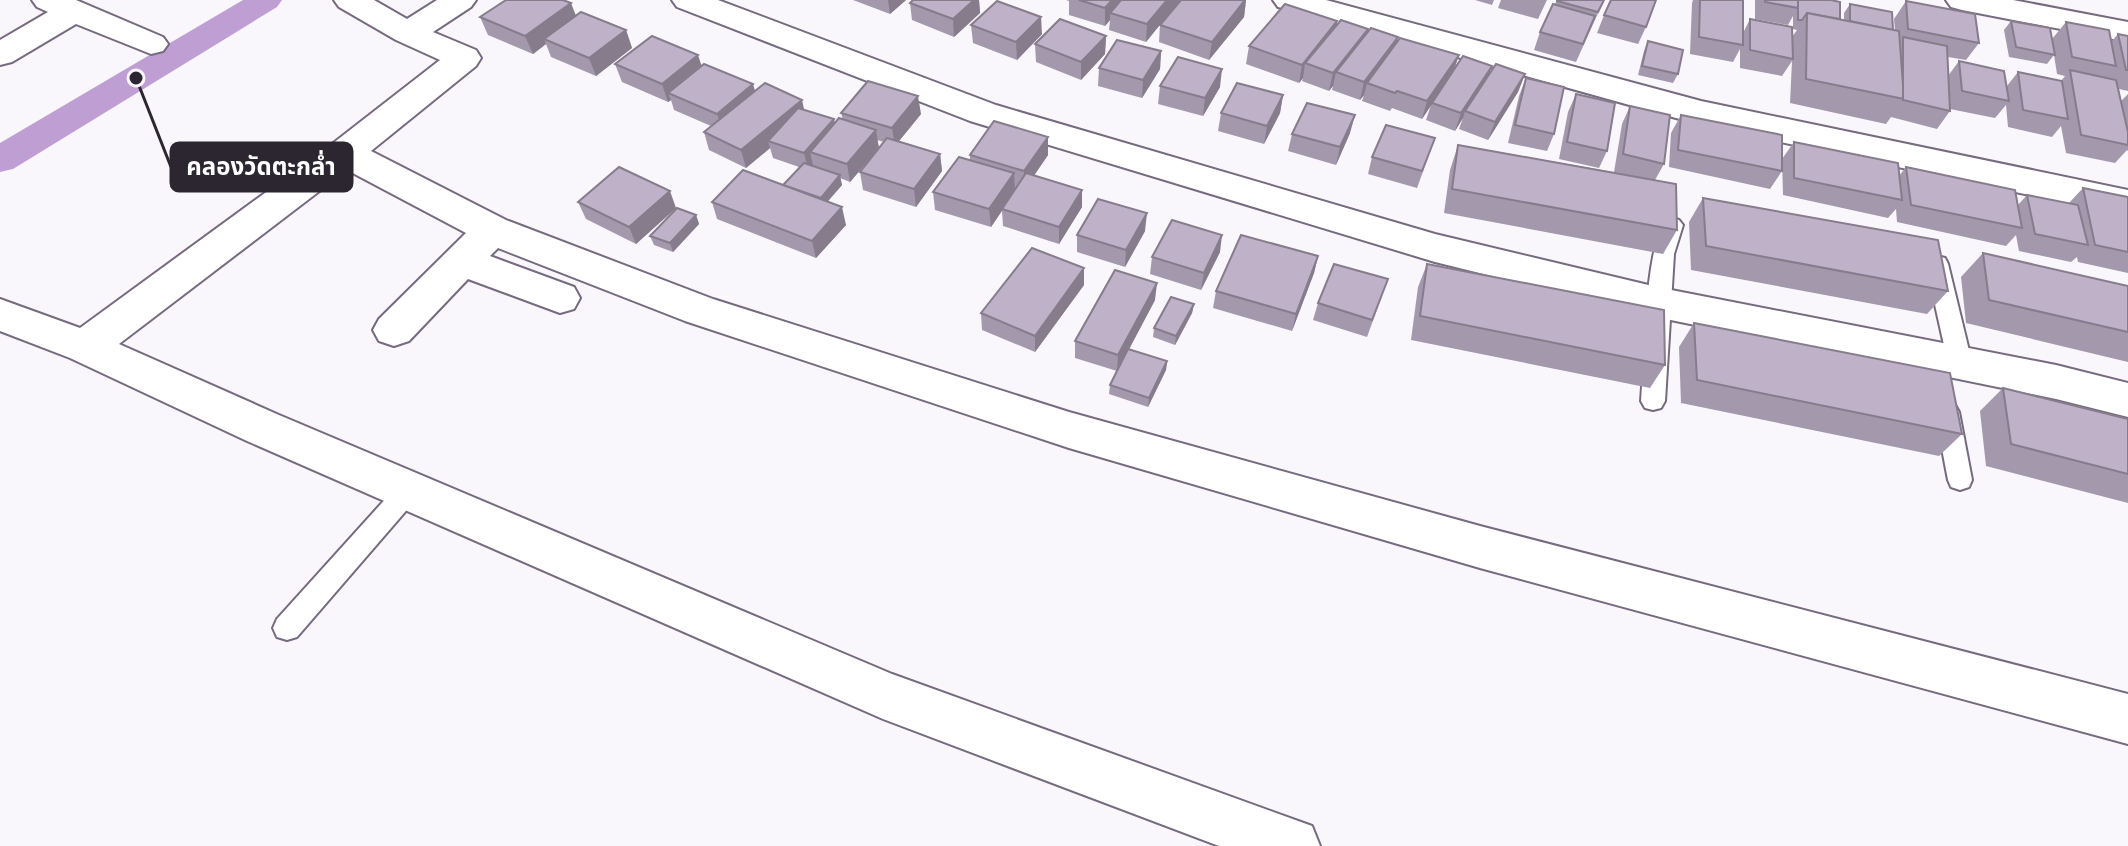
<svg xmlns="http://www.w3.org/2000/svg" width="2128" height="846" viewBox="0 0 2128 846" font-family="'Space Grotesk','Noto Sans Thai',sans-serif">
<style>
.lines{fill:none;stroke-linecap:round;stroke-linejoin:round}
.canal{fill:#bf9fd3;fill-rule:evenodd}
.lane-casing{stroke:#766a7f;stroke-width:4}
.street-casing{stroke:#766a7f;stroke-width:4}
.lane{fill:#fff;fill-rule:evenodd}
.street{fill:#fff;fill-rule:evenodd}
.wall{fill:#a498ac}
.shaded-wall{fill:#867c8c}
.building{fill:#bfb1c8;stroke:#867c8c;stroke-width:2}
.leader{fill:none;stroke:#2b262f;stroke-width:3}
.callout-dot{fill:#2b262f;stroke:#faf7fc;stroke-width:3}
.callout{fill:#2b262f;stroke:#2b262f;stroke-width:3}
.callout-label{font-size:24px;text-anchor:middle;font-weight:bold;fill:#fff}
</style>
<rect width="100%" height="100%" fill="#faf7fc"/>
<g class="lines">
<path class="canal" d="M 243,0 L 282,0 L 277,7 L 13,169 L 0,172 L 0,143 Z"/>
<defs>
<g id="lane">
<path d="M 1672,218 L 1679,220 L 1683,225 L 1674,254 L 1665,401 L 1661,408 L 1653,410 L 1645,408 L 1641,401 C 1645,356 1644,256 1665,220 Z"/>
<path d="M 1937,256 L 1945,258 L 1948,264 L 1972,363 L 1968,369 L 1960,372 L 1952,369 L 1948,363 L 1926,264 L 1929,258 Z"/>
<path d="M 1947,402 L 1955,405 L 1959,412 L 1972,480 L 1969,487 L 1960,490 L 1951,487 L 1948,480 L 1935,412 L 1939,405 Z"/>
<path d="M 408,480 L 417,484 L 421,491 L 417,498 L 297,637 L 287,640 L 277,637 L 273,628 L 277,619 L 399,484 Z"/>
</g>
<g id="street">
<path d="M 32,0 L 76,0 L 163,37 L 168,44 L 163,51 L 151,54 L 76,24 L 12,62 L 0,65 L 0,40 L 48,12 L 37,7 Z"/>
<path d="M 334,0 L 374,0 L 407,19 L 437,0 L 476,0 L 471,7 L 433,32 L 476,50 L 481,58 L 476,66 L 371,151 L 506,220 L 713,299 L 1069,412 L 1480,526 L 2128,694 L 2128,744 L 1480,568 L 1069,448 L 685,321 L 498,248 L 490,256 L 574,287 L 580,298 L 574,309 L 560,313 L 468,279 L 409,341 L 394,346 L 379,341 L 373,330 L 379,319 L 466,233 L 347,170 L 119,344 L 279,415 L 892,674 L 1312,826 L 1320,846 L 1219,846 L 883,719 L 247,441 L 70,358 L 0,331 L 0,299 L 80,328 L 332,144 L 440,60 L 396,40 L 339,7 Z"/>
<path d="M 672,0 L 718,0 L 996,105 L 1435,234 L 1661,288 L 2056,365 L 2128,383 L 2128,417 L 2056,399 L 1661,318 L 1435,262 L 970,121 L 677,7 Z"/>
<path d="M 1273,0 L 1326,0 L 1701,101 L 2128,190 L 2128,216 L 1701,125 L 1278,7 Z"/>
<path d="M 1946,0 L 2013,0 L 2128,22 L 2128,42 L 1962,10 L 1951,7 Z"/>
</g>
</defs>
<use href="#lane" class="lane-casing"/>
<use href="#street" class="street-casing"/>
<use href="#lane" class="lane"/>
<use href="#street" class="street"/>
</g>
<g class="wall">
<path d="M 853,0 L 906,0 L 890,14 Z"/>
<path d="M 913,0 L 979,0 L 980,13 L 954,37 L 912,20 L 910,3 Z"/>
<path d="M 1066,0 L 1180,0 L 1146,42 L 1109,30 L 1110,20 L 1105,26 L 1069,15 L 1069,1 Z"/>
<path d="M 1246,0 L 1244,17 L 1209,60 L 1159,42 L 1160,25 Z"/>
<path d="M 1475,0 L 1494,0 L 1492,5 Z"/>
<path d="M 1501,0 L 1547,0 L 1538,19 L 1498,8 Z"/>
<path d="M 1557,0 L 1604,0 L 1576,62 L 1534,50 L 1540,32 Z"/>
<path d="M 1610,0 L 1646,27 L 1638,44 L 1597,33 Z"/>
<path d="M 1693,0 L 1743,0 L 1743,33 L 1750,19 L 1792,37 L 1797,30 L 1793,29 L 1793,16 L 1788,25 L 1755,19 L 1755,0 L 1831,0 L 1840,19 L 1844,20 L 1844,13 L 1850,4 L 1895,30 L 1894,19 L 1906,1 L 1979,43 L 1966,60 L 1948,57 L 1948,76 L 1959,61 L 2007,86 L 2018,72 L 2061,81 L 2065,76 L 2057,74 L 2054,55 L 2047,64 L 2009,57 L 2004,30 L 2011,21 L 2052,39 L 2066,22 L 2111,42 L 2118,34 L 2128,36 L 2128,91 L 2119,89 L 2121,101 L 2128,94 L 2128,151 L 2127,150 L 2115,163 L 2066,153 L 2061,126 L 2052,137 L 2008,127 L 2006,105 L 1995,118 L 1950,109 L 1950,111 L 1937,129 L 1891,117 L 1886,124 L 1790,103 L 1792,61 L 1782,76 L 1740,68 L 1740,49 L 1733,62 L 1690,54 L 1692,3 Z"/>
<path d="M 576,16 L 626,30 L 632,48 L 596,76 L 551,57 L 546,44 L 533,54 L 488,35 L 480,17 Z"/>
<path d="M 971,25 L 1042,34 L 1017,60 L 973,43 Z"/>
<path d="M 1336,25 L 1367,33 L 1396,43 L 1459,55 L 1454,69 L 1492,66 L 1488,76 L 1525,74 L 1518,92 L 1488,140 L 1459,129 L 1463,118 L 1455,131 L 1426,120 L 1431,105 L 1422,119 L 1392,108 L 1390,111 L 1362,101 L 1364,95 L 1360,100 L 1332,90 L 1333,86 L 1329,91 L 1302,81 L 1303,78 L 1299,83 L 1246,64 L 1249,46 Z"/>
<path d="M 1106,36 L 1105,54 L 1081,80 L 1036,62 L 1035,44 Z"/>
<path d="M 1648,41 L 1678,74 L 1673,83 L 1638,75 L 1644,51 Z"/>
<path d="M 1161,51 L 1160,69 L 1142,98 L 1098,86 L 1099,68 Z"/>
<path d="M 615,64 L 701,66 L 755,91 L 835,123 L 843,120 L 841,113 L 921,114 L 899,141 L 940,154 L 942,171 L 916,207 L 863,190 L 860,172 L 884,142 L 877,140 L 879,148 L 850,182 L 840,178 L 842,185 L 827,202 L 846,225 L 816,258 L 717,219 L 712,202 L 784,185 L 799,167 L 773,158 L 770,148 L 746,168 L 709,150 L 704,132 L 711,126 L 674,110 L 671,100 L 668,102 L 622,82 Z"/>
<path d="M 1526,78 L 1554,134 L 1547,151 L 1508,143 L 1519,96 Z"/>
<path d="M 1160,86 L 1220,87 L 1203,116 L 1158,104 Z"/>
<path d="M 1576,94 L 1607,151 L 1599,168 L 1559,159 L 1568,112 Z"/>
<path d="M 1283,95 L 1280,113 L 1264,144 L 1218,131 L 1221,113 Z"/>
<path d="M 1630,106 L 1664,164 L 1655,180 L 1677,230 L 1663,254 L 1444,213 L 1450,170 L 1458,145 L 1614,172 L 1622,124 Z"/>
<path d="M 1681,115 L 1782,171 L 1770,189 L 1669,167 L 1671,133 Z"/>
<path d="M 1350,133 L 1336,165 L 1288,151 L 1292,134 Z"/>
<path d="M 1794,142 L 1899,176 L 1906,167 L 2018,205 L 2027,195 L 2069,203 L 2083,188 L 2128,252 L 2128,273 L 2078,262 L 2077,257 L 2071,262 L 2019,251 L 2016,235 L 2006,246 L 1897,222 L 1896,209 L 1888,218 L 1783,195 L 1782,159 Z"/>
<path d="M 970,155 L 1048,155 L 1034,175 L 1082,207 L 1059,244 L 1003,226 L 1002,211 L 991,227 L 935,210 L 933,192 L 970,160 Z"/>
<path d="M 1429,155 L 1417,188 L 1368,174 L 1372,157 Z"/>
<path d="M 1703,198 L 1948,291 L 1927,314 L 1691,270 L 1689,222 Z"/>
<path d="M 578,202 L 676,208 L 636,244 L 586,219 Z"/>
<path d="M 696,215 L 699,224 L 673,252 L 654,245 L 650,236 Z"/>
<path d="M 1145,231 L 1125,267 L 1077,252 L 1077,235 Z"/>
<path d="M 1220,252 L 1201,290 L 1150,274 L 1152,257 Z"/>
<path d="M 1983,253 L 2128,286 L 2128,362 L 1966,323 L 1961,277 Z"/>
<path d="M 1318,256 L 1314,273 L 1292,331 L 1213,308 L 1216,291 Z"/>
<path d="M 1427,264 L 1665,365 L 1650,388 L 1411,340 L 1418,287 Z"/>
<path d="M 1084,285 L 1035,352 L 982,330 L 981,313 Z"/>
<path d="M 1382,296 L 1367,337 L 1313,320 L 1318,303 Z"/>
<path d="M 1155,300 L 1129,349 L 1167,361 L 1166,370 L 1148,407 L 1109,394 L 1110,385 L 1117,371 L 1075,358 L 1075,341 Z"/>
<path d="M 1194,304 L 1192,313 L 1175,345 L 1153,337 L 1154,328 Z"/>
<path d="M 1694,323 L 1962,434 L 1939,456 L 1681,403 L 1679,347 Z"/>
<path d="M 2003,388 L 2128,419 L 2128,503 L 1986,466 L 1980,411 Z"/>
</g>
<g class="shaded-wall">
<path d="M 888,0 L 906,0 L 890,14 Z"/>
<path d="M 974,0 L 979,0 L 980,13 L 954,37 L 953,19 Z"/>
<path d="M 1112,0 L 1127,0 L 1110,13 L 1110,20 L 1105,26 L 1105,8 Z"/>
<path d="M 1167,0 L 1180,0 L 1146,42 L 1147,24 Z"/>
<path d="M 1246,0 L 1244,17 L 1209,60 L 1212,42 Z"/>
<path d="M 571,3 L 578,21 L 544,39 L 546,44 L 533,54 L 525,36 Z"/>
<path d="M 1041,17 L 1042,34 L 1017,60 L 1016,42 Z"/>
<path d="M 1337,21 L 1333,39 L 1305,63 L 1303,78 L 1299,83 L 1302,65 Z"/>
<path d="M 1368,29 L 1363,47 L 1336,72 L 1333,86 L 1329,91 L 1333,73 Z"/>
<path d="M 626,30 L 632,48 L 596,76 L 589,58 Z"/>
<path d="M 1106,36 L 1105,54 L 1081,80 L 1081,62 Z"/>
<path d="M 1398,37 L 1393,55 L 1367,83 L 1364,95 L 1360,100 L 1364,82 Z"/>
<path d="M 1161,51 L 1160,69 L 1142,98 L 1143,80 Z"/>
<path d="M 698,55 L 704,73 L 668,93 L 671,100 L 668,102 L 662,84 Z"/>
<path d="M 1459,55 L 1453,73 L 1422,119 L 1427,101 Z"/>
<path d="M 1492,66 L 1485,83 L 1465,111 L 1463,118 L 1455,131 L 1461,113 Z"/>
<path d="M 1222,69 L 1220,87 L 1203,116 L 1205,98 Z"/>
<path d="M 1525,74 L 1518,92 L 1488,140 L 1495,122 Z"/>
<path d="M 753,84 L 758,101 L 723,132 L 717,114 Z"/>
<path d="M 1283,95 L 1280,113 L 1264,144 L 1267,126 Z"/>
<path d="M 918,96 L 921,114 L 895,146 L 892,128 Z"/>
<path d="M 802,100 L 806,118 L 768,141 L 770,148 L 746,168 L 741,150 Z"/>
<path d="M 1355,115 L 1350,133 L 1336,165 L 1340,147 Z"/>
<path d="M 834,119 L 838,137 L 810,152 L 813,165 L 808,170 L 804,153 Z"/>
<path d="M 876,130 L 879,148 L 850,182 L 847,164 Z"/>
<path d="M 1048,137 L 1048,155 L 1025,189 L 1024,171 Z"/>
<path d="M 940,154 L 942,171 L 916,207 L 914,189 Z"/>
<path d="M 1014,173 L 1015,191 L 991,227 L 989,209 Z"/>
<path d="M 840,175 L 842,185 L 823,207 L 821,198 Z"/>
<path d="M 1082,190 L 1082,207 L 1059,244 L 1059,227 Z"/>
<path d="M 670,191 L 676,208 L 636,244 L 629,227 Z"/>
<path d="M 842,207 L 846,225 L 816,258 L 812,241 Z"/>
<path d="M 1147,213 L 1145,231 L 1125,267 L 1126,250 Z"/>
<path d="M 696,215 L 699,224 L 673,252 L 670,243 Z"/>
<path d="M 1222,235 L 1220,252 L 1201,290 L 1204,273 Z"/>
<path d="M 1318,256 L 1314,273 L 1292,331 L 1296,314 Z"/>
<path d="M 1084,268 L 1084,285 L 1035,352 L 1035,336 Z"/>
<path d="M 1157,283 L 1155,300 L 1117,372 L 1118,355 Z"/>
<path d="M 1194,304 L 1192,313 L 1175,345 L 1176,336 Z"/>
<path d="M 1167,361 L 1166,370 L 1148,407 L 1149,398 Z"/>
</g>
<g class="building">
<path d="M 506,0 L 563,0 L 571,3 L 525,36 L 480,17 Z"/>
<path d="M 913,0 L 974,0 L 953,19 L 910,3 Z"/>
<path d="M 1079,0 L 1112,0 L 1105,8 Z"/>
<path d="M 1121,0 L 1167,0 L 1147,24 L 1110,13 Z"/>
<path d="M 1181,0 L 1245,0 L 1212,42 L 1160,25 Z"/>
<path d="M 1557,0 L 1604,0 L 1598,12 L 1557,1 Z"/>
<path d="M 1611,0 L 1656,0 L 1646,27 L 1604,15 Z"/>
<path d="M 1700,0 L 1743,0 L 1743,45 L 1699,37 Z"/>
<path d="M 1765,0 L 1798,0 L 1798,8 L 1765,2 Z"/>
<path d="M 1798,0 L 1831,0 L 1840,2 L 1840,19 L 1807,13 L 1802,20 L 1798,20 Z"/>
<path d="M 997,1 L 1041,17 L 1016,42 L 971,25 Z"/>
<path d="M 1906,1 L 1975,14 L 1979,43 L 1908,29 Z"/>
<path d="M 1285,4 L 1337,21 L 1302,65 L 1249,46 Z"/>
<path d="M 1553,4 L 1595,16 L 1583,44 L 1540,32 Z"/>
<path d="M 1850,4 L 1892,12 L 1893,30 L 1850,21 Z"/>
<path d="M 581,12 L 626,30 L 589,58 L 544,39 Z"/>
<path d="M 1807,13 L 1899,31 L 1904,99 L 1806,79 Z"/>
<path d="M 1060,19 L 1106,36 L 1081,62 L 1035,44 Z"/>
<path d="M 1750,19 L 1792,27 L 1793,59 L 1750,50 Z"/>
<path d="M 1341,20 L 1368,29 L 1333,73 L 1305,63 Z"/>
<path d="M 2011,21 L 2050,28 L 2055,55 L 2016,47 Z"/>
<path d="M 2066,22 L 2109,30 L 2116,66 L 2072,57 Z"/>
<path d="M 1371,28 L 1398,37 L 1364,82 L 1336,72 Z"/>
<path d="M 2118,34 L 2128,36 L 2128,70 L 2126,70 Z"/>
<path d="M 652,36 L 698,55 L 662,84 L 615,64 Z"/>
<path d="M 1903,37 L 1947,46 L 1950,111 L 1903,100 Z"/>
<path d="M 1400,38 L 1459,55 L 1427,101 L 1397,91 L 1395,93 L 1367,83 Z"/>
<path d="M 1117,40 L 1161,51 L 1143,80 L 1099,68 Z"/>
<path d="M 1648,41 L 1683,50 L 1678,74 L 1642,66 Z"/>
<path d="M 1463,56 L 1492,66 L 1461,113 L 1432,103 Z"/>
<path d="M 1178,57 L 1222,69 L 1205,98 L 1160,86 Z"/>
<path d="M 1959,61 L 2004,71 L 2009,101 L 1962,91 Z"/>
<path d="M 704,64 L 753,84 L 717,114 L 668,93 Z"/>
<path d="M 1496,64 L 1525,74 L 1495,122 L 1465,111 Z"/>
<path d="M 2070,70 L 2116,80 L 2128,132 L 2128,145 L 2081,135 Z"/>
<path d="M 2018,72 L 2062,81 L 2068,119 L 2023,110 Z"/>
<path d="M 1526,78 L 1564,87 L 1554,134 L 1515,125 Z"/>
<path d="M 868,81 L 918,96 L 892,128 L 841,113 Z"/>
<path d="M 765,83 L 802,100 L 741,150 L 704,132 Z"/>
<path d="M 1237,83 L 1283,95 L 1267,126 L 1221,113 Z"/>
<path d="M 1576,94 L 1615,103 L 1607,151 L 1567,142 Z"/>
<path d="M 1307,103 L 1355,115 L 1340,147 L 1292,134 Z"/>
<path d="M 1630,106 L 1670,115 L 1664,164 L 1623,154 Z"/>
<path d="M 798,108 L 834,119 L 804,153 L 768,141 Z"/>
<path d="M 1681,115 L 1782,135 L 1782,171 L 1678,150 Z"/>
<path d="M 839,118 L 876,130 L 847,164 L 810,152 Z"/>
<path d="M 994,121 L 1048,137 L 1024,171 L 970,155 Z"/>
<path d="M 1386,125 L 1435,138 L 1422,171 L 1372,157 Z"/>
<path d="M 887,138 L 940,154 L 914,189 L 860,172 Z"/>
<path d="M 1794,142 L 1898,163 L 1902,200 L 1794,178 Z"/>
<path d="M 1458,145 L 1676,184 L 1677,230 L 1452,189 Z"/>
<path d="M 959,157 L 1014,173 L 989,209 L 933,192 Z"/>
<path d="M 804,163 L 840,175 L 821,198 L 783,185 Z"/>
<path d="M 619,167 L 670,191 L 629,227 L 578,202 Z"/>
<path d="M 1906,167 L 2015,190 L 2022,228 L 1911,205 Z"/>
<path d="M 743,170 L 842,207 L 812,241 L 712,202 Z"/>
<path d="M 1026,173 L 1082,190 L 1059,227 L 1002,209 Z"/>
<path d="M 2083,188 L 2128,197 L 2128,252 L 2095,245 Z"/>
<path d="M 2027,195 L 2078,205 L 2088,245 L 2035,234 Z"/>
<path d="M 1703,198 L 1938,240 L 1948,291 L 1706,246 Z"/>
<path d="M 1098,199 L 1147,213 L 1126,250 L 1077,235 Z"/>
<path d="M 677,208 L 696,215 L 670,243 L 650,236 Z"/>
<path d="M 1172,220 L 1222,235 L 1204,273 L 1152,257 Z"/>
<path d="M 1241,235 L 1318,256 L 1296,314 L 1216,291 Z"/>
<path d="M 1032,248 L 1084,268 L 1035,336 L 981,313 Z"/>
<path d="M 1983,253 L 2128,286 L 2128,332 L 1989,300 Z"/>
<path d="M 1334,264 L 1388,279 L 1372,320 L 1318,303 Z"/>
<path d="M 1427,264 L 1664,310 L 1665,365 L 1420,316 Z"/>
<path d="M 1115,270 L 1157,283 L 1118,355 L 1075,341 Z"/>
<path d="M 1171,297 L 1194,304 L 1176,336 L 1154,328 Z"/>
<path d="M 1694,323 L 1950,373 L 1962,434 L 1697,380 Z"/>
<path d="M 1128,349 L 1167,361 L 1149,398 L 1110,385 Z"/>
<path d="M 2003,388 L 2128,419 L 2128,474 L 2011,444 Z"/>
</g>
<path class="leader" d="M136 78L171 167"/>
<circle class="callout-dot" cx="136" cy="78" r="8"/>
<rect class="callout" x="171" y="143" width="181" height="48" rx="8"/>
<g class="callout-label">
<text x="261" y="175">คลองวัดตะกล่ำ</text>
</g>
</svg>
